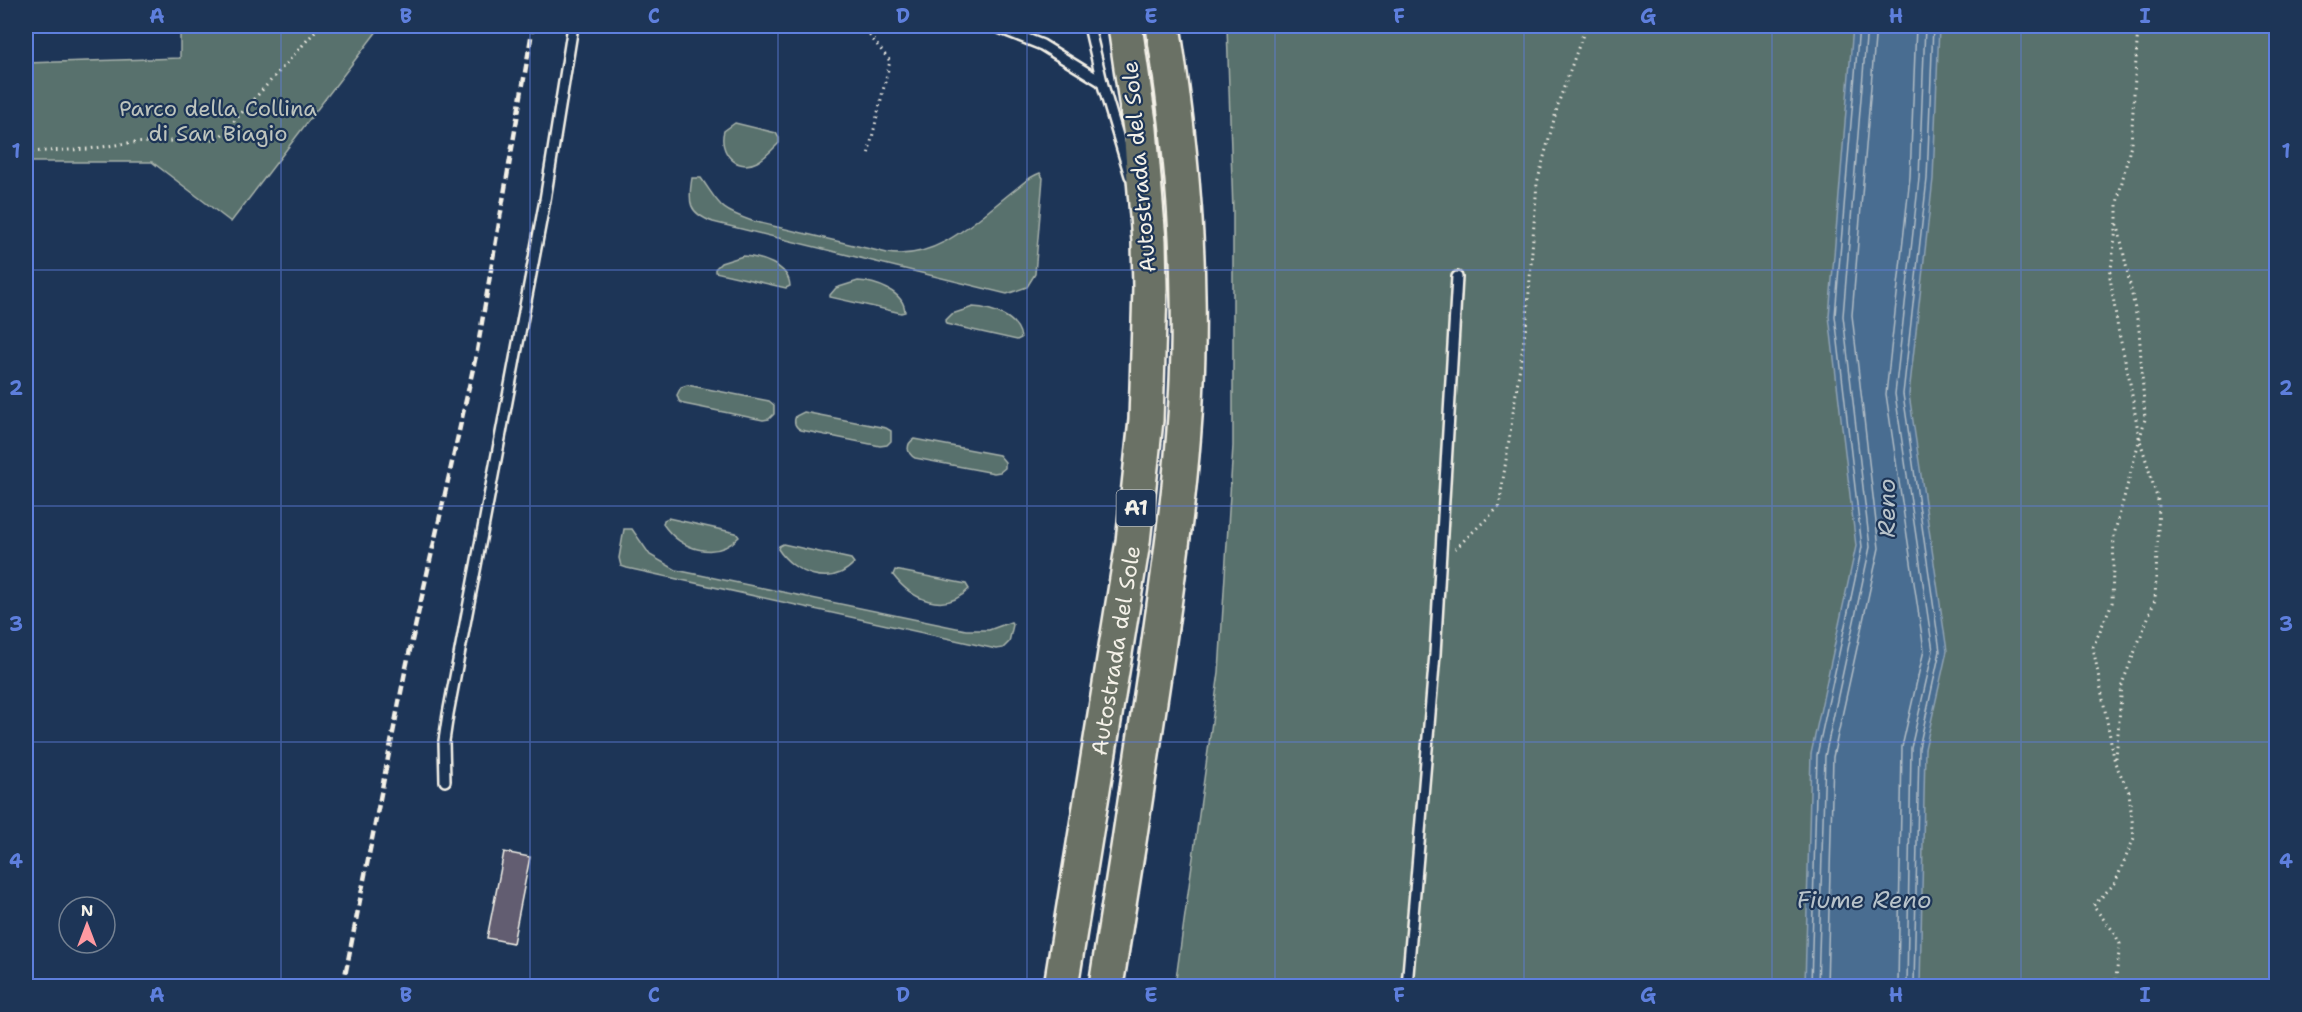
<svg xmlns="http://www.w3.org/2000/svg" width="2302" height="1012" viewBox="0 0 2302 1012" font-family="'Shantell Sans',sans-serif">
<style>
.green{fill:#59716d;stroke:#a6b1aa;stroke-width:1.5}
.water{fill:#4a6d91;stroke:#8ea2b4;stroke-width:1.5}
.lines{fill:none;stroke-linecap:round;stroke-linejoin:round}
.shore{stroke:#b0bcc5;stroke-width:1.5}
.building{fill:#625d71;stroke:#f4f1e8;stroke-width:1.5}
.lane-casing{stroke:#f4f1e8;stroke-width:14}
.highway-casing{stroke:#f4f1e8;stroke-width:38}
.path{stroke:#f4f1e8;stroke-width:3;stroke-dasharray:1.5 4.5;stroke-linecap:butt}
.lane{stroke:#1d3557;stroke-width:9}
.highway{stroke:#6b7165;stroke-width:33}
.rail{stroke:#f4f1e8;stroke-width:4.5;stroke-dasharray:9 4.5;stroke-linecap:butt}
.grid{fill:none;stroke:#5e7fdd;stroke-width:1.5;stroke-opacity:0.55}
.labels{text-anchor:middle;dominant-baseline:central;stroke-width:4.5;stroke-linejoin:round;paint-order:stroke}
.shield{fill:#1d3557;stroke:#b4b9bc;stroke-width:1.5}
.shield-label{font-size:21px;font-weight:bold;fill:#f4f1e8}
.park-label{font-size:22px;fill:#bec4bd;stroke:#1d3557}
.street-label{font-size:22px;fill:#f4f1e8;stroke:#1d3557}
.water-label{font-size:24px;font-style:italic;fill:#b8c3ca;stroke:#1d3557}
.neatline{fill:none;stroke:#5e7fdd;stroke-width:2}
.grid-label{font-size:20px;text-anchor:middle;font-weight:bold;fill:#5e7fdd}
</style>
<rect width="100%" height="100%" fill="#1d3557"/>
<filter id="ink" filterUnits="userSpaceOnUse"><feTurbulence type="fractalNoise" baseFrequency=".0167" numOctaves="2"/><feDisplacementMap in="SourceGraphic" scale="12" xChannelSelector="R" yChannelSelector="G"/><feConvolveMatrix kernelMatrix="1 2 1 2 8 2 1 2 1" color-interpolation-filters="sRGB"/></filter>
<g filter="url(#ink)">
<g class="green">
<path d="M 180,26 L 381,26 L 231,222 L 152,162 L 26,162 L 26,63 L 180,58 Z"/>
<path d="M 1227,26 L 2276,26 L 2276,986 L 1175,986 L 1219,672 L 1233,446 L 1233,212 Z"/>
<path d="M 735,123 L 776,133 L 779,138 L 779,143 C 773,149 765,158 757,162 C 736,173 718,151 724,131 Z"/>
<path d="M 1040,173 L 1043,178 L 1035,274 L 1027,287 L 1007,294 L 713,222 C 688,213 688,202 692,178 L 701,178 C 721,206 718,209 752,221 L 887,253 C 937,261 976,220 1013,191 C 1021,185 1030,176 1040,173 Z"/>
<path d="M 743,256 C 760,257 789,265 790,286 L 786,288 L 715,272 L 715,269 L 721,263 Z"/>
<path d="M 858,281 C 875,282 904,291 905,312 L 901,313 L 830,297 L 830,295 L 836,288 Z"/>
<path d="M 973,307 C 991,308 1019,317 1021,338 L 1017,340 L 946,324 L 945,321 L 952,314 Z"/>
<path d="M 687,385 L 769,401 L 774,405 L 774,414 L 769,419 L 763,420 L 684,404 L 679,401 L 677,395 L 681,387 Z"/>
<path d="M 804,412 L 886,428 L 891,431 L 891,441 L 887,445 L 880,446 L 801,430 C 795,427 793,422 796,416 Z"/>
<path d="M 914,439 L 999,455 L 1005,462 L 1005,468 L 1000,472 L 994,473 L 915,458 C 906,453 906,444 914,439 Z"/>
<path d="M 668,518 L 736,533 L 739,537 C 715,562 680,549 663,524 L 664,520 Z"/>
<path d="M 624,529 L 632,529 L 650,555 L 676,570 L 966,630 L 989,630 L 1011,622 L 1013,625 L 1009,642 L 1003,648 L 996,649 L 627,568 L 621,566 L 619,558 Z"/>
<path d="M 783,544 L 851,559 L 854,563 C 831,588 794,574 778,549 L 779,546 Z"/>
<path d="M 895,570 L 966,584 L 969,589 C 944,615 911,599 893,575 Z"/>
</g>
<path class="water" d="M 1853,26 L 1939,26 L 1933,179 L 1909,394 L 1947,651 L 1925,749 L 1920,986 L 1805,986 L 1811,754 L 1856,546 L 1829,316 Z"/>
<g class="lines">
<g class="shore">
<path d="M 1811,986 L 1817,755 L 1862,547 L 1835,316 L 1859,26"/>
<path d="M 1818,986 L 1825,756 L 1870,547 L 1843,316 L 1867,26"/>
<path d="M 1827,986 L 1833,757 L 1879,548 L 1852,315 L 1876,26"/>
<path d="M 1898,986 L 1902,747 L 1924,650 L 1886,394 L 1910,177 L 1916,26"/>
<path d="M 1907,986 L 1911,748 L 1933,651 L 1895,394 L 1919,178 L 1925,26"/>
<path d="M 1914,986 L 1919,748 L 1940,651 L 1903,394 L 1927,179 L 1933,26"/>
</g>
</g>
<path class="building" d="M 504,852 L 530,857 L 513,943 L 487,938 Z"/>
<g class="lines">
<defs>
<g id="lane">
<path d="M 994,26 L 1042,45 L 1102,82"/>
<path d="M 1089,26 L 1102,82 L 1130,176"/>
<path d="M 445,781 L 444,741 L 448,714 L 545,200 L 573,26"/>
<path d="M 1407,986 L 1435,654 L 1457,277"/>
</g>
<g id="highway">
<path id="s1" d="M 1061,986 L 1133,542 L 1146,420 L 1150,288 L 1149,241 L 1140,129 L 1125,26"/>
<path d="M 1106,986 C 1124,876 1141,765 1157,655 C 1174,537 1191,416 1188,296 C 1187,205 1177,116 1163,26"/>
</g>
</defs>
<use href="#lane" class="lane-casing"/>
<use href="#highway" class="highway-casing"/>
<g class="path">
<path d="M 862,26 L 890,61 L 868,155"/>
<path d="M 26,152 L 89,149 L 128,143 L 218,139 L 320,26"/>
<path d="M 1455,549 L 1499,507 L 1527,319 L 1537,183 L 1559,101 L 1586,26"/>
<path d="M 2116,758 L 2122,684 L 2155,600 L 2159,504 L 2139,437 L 2129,377 L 2118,329 L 2110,277 L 2117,221 L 2117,203 L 2131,144 L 2138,26"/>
<path d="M 2115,986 L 2120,944 L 2114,932 L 2093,906 L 2115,883 L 2134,838 L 2129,792 L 2115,763 L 2093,647 L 2112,603 L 2114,535 L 2145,419 L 2139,329 L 2117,221"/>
</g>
<use href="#lane" class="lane"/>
<use href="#highway" class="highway"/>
<path class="rail" d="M 343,986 L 405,672 L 477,351 L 533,26"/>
</g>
</g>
<path class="grid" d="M 281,26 L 281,986M 530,26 L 530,986M 778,26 L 778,986M 1027,26 L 1027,986M 1275,26 L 1275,986M 1524,26 L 1524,986M 1772,26 L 1772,986M 2021,26 L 2021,986M 26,270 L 2276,270M 26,506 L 2276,506M 26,742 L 2276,742"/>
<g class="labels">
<rect class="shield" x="1116.5" y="490" width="39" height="36" rx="4.5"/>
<g class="shield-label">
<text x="1136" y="508">A1</text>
</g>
<g class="park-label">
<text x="218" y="108">Parco della Collina<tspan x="218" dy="25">di San Biagio</tspan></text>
</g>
<g class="street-label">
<text transform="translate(1139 167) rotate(-95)">Autostrada del Sole</text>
<text stroke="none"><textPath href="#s1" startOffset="340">Autostrada del Sole</textPath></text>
</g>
<g class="water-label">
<text transform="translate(1887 508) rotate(-90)">Reno</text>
<text x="1864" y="900">Fiume Reno</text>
</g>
</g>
<rect width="2302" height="1012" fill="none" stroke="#1d3557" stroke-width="66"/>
<g transform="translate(87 925)"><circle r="28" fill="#1d3557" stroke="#738091" stroke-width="1.5"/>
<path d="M0-4.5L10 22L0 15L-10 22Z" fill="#ff9aa2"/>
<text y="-9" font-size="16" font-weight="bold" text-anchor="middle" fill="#f4f1e8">N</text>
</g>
<rect x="33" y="33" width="2236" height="946" class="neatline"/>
<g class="grid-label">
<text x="157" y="23">A</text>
<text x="406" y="23">B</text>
<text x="654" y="23">C</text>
<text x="903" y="23">D</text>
<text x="1151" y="23">E</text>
<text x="1399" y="23">F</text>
<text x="1648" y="23">G</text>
<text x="1896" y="23">H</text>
<text x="2145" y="23">I</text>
<text x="16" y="158">1</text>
<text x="2286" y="158">1</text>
<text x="16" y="395">2</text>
<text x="2286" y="395">2</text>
<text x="16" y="631">3</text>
<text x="2286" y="631">3</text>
<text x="16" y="868">4</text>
<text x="2286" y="868">4</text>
<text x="157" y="1002">A</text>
<text x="406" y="1002">B</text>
<text x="654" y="1002">C</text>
<text x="903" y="1002">D</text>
<text x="1151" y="1002">E</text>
<text x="1399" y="1002">F</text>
<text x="1648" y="1002">G</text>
<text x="1896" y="1002">H</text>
<text x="2145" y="1002">I</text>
</g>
</svg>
